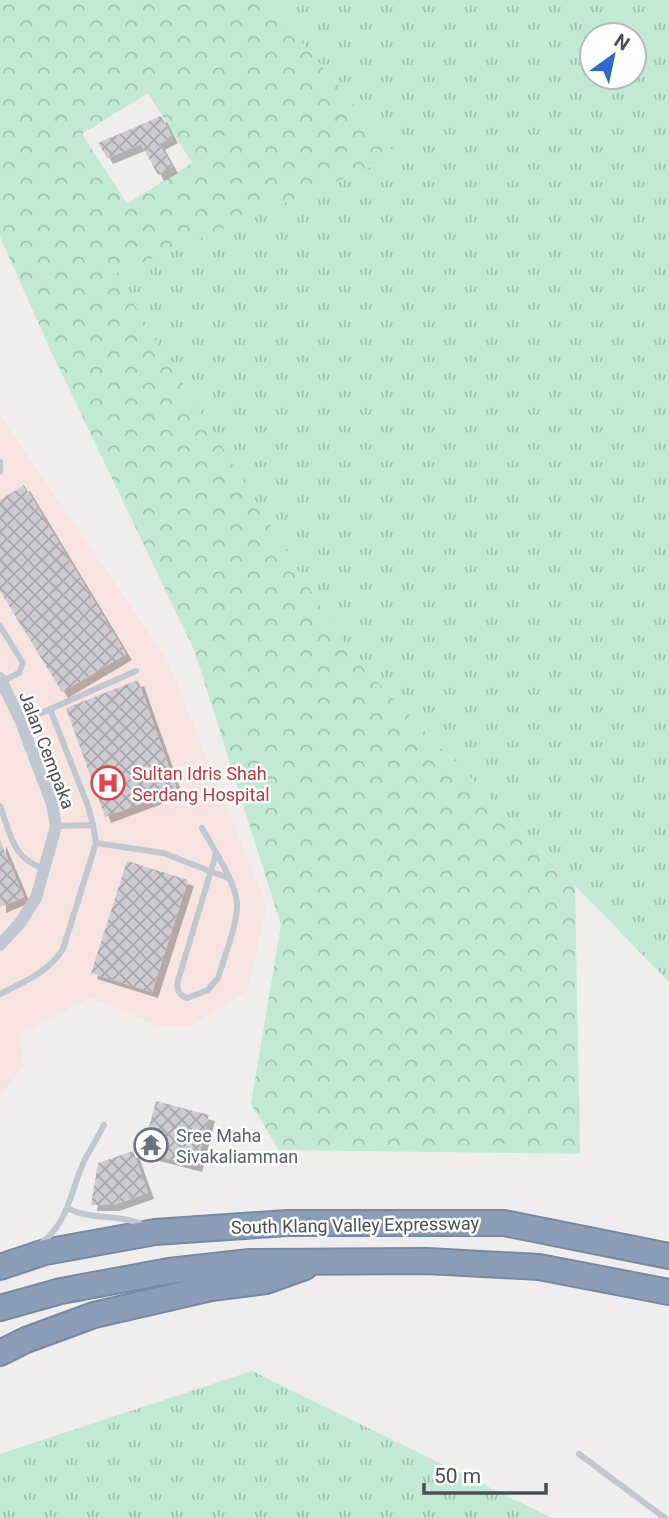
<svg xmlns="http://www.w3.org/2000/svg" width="669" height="1518" viewBox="0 0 669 1518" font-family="Roboto,sans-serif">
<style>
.medical{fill:#f7e4e0}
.grass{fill:url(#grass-tufts);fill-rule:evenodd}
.forest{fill:url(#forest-crowns);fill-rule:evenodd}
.building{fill:url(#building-cross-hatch);filter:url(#shadow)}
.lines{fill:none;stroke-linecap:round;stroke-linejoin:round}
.motorway-casing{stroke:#7688a2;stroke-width:28}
.service{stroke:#c0c7ce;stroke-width:6}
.minor{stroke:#c0c7ce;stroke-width:12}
.motorway{stroke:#8b9db6;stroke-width:24}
.labels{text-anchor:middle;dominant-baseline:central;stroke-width:5;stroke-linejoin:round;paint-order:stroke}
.street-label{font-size:18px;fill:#484f58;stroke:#fff}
.health-label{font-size:18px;fill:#be3a42;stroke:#fff;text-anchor:start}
.worship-label{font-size:18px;fill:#5b616d;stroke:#fff;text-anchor:start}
</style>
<defs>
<pattern id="grass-tufts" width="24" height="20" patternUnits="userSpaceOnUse" patternTransform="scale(1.75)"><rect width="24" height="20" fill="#c1e9d3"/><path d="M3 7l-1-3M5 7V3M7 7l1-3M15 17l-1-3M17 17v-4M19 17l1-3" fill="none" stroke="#9fbfae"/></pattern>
<pattern id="forest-crowns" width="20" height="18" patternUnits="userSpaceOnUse" patternTransform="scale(1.75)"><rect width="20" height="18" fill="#c1e9d3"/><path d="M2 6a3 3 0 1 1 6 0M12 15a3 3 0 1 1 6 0" fill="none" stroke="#9fbfae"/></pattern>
<pattern id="building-cross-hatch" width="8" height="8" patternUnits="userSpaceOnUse" patternTransform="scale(1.75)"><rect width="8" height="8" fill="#ccccd1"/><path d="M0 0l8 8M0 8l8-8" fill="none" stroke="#a8a8ac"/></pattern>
<filter id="shadow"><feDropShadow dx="6" dy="6" stdDeviation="0" flood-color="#0004"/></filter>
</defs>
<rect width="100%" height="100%" fill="#f0eeed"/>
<path class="medical" d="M 0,415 L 167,659 L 267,907 L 247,991 L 190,1027 L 158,1026 L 91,998 L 19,1035 L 24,1066 L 0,1095 Z"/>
<g class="grass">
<path d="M 266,0 L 669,0 L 669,982 L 350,654 L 114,274 L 397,156 ZM 592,35 L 634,35 L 634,77 L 592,77 Z"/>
<path d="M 252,1371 L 552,1518 L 0,1518 L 0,1454 Z"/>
</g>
<path class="forest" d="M 0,0 L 266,0 L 397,156 L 115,274 L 350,654 L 575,886 L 580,1154 L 279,1150 L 251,1104 L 281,925 L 195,652 L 51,351 L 0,237 ZM 148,93 L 192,163 L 127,204 L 82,134 Z"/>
<g class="building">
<path d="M 161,116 L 172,137 L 159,144 L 172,167 L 158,175 L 141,144 L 107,158 L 98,143 Z"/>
<path d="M 24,485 L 126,654 L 62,692 L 0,591 L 0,500 Z"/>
<path d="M 138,680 L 177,790 L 105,817 L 66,708 Z"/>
<path d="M 0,840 L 24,897 L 0,907 Z"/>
<path d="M 127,861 L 188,880 L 152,992 L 91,973 Z"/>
<path d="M 156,1101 L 209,1115 L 196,1166 L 142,1152 Z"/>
<path d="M 133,1151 L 148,1193 L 113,1205 L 91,1205 L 98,1163 Z"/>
</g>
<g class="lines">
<defs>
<g id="motorway">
<path d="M 0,1267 L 45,1252 L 155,1232 L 287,1223 L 504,1223 L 669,1256"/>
<path d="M 0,1308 L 61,1291 L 169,1271 L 250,1262 L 427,1261 L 539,1267 L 669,1292"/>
<path d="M 0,1353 L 26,1340 L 94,1315 L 211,1288 L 266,1281 L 305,1267"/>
</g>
</defs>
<use href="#motorway" class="motorway-casing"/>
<g class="service">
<path d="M 0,462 L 0,472"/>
<path d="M 0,626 L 23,663 L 19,673 L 2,681"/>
<path d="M 50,709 L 88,806 L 93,825"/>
<path d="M 21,722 L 136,671"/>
<path d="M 0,806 C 11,835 12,858 44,869"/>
<path d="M 202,828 C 213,848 235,881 237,903 C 238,924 224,957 218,978 L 208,990 L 187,998 C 179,995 178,991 177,984 L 216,854"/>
<path d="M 96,843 L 163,853 L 228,878"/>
<path d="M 0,994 C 24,982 49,972 63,949 L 96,843 L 93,825 L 56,826"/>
<path d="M 69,1209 C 93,1221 121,1213 145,1226"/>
<path d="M 39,1245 C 70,1222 70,1191 85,1159 C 91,1148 98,1137 104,1125"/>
<path d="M 579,1454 L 665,1518"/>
</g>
<path class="minor" d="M 0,678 L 21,722 L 52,804 L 56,826 L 36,898 L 20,923 L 0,945"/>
<use href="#motorway" class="motorway"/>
</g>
<defs>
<symbol id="hospital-ring" viewBox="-11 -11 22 22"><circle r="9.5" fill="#fff" stroke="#e0444e" stroke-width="1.5"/><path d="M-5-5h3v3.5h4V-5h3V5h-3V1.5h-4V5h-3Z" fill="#e0444e"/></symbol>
<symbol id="temple-ring" viewBox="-11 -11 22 22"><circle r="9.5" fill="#fff" stroke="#6b7280" stroke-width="1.5"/><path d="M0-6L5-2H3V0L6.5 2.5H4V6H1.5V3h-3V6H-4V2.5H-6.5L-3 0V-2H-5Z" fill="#6b7280"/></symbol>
</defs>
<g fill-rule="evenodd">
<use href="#hospital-ring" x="89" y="764" width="38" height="38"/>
<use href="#temple-ring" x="132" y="1126" width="38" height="38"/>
</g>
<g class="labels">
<g class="street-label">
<text transform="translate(47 750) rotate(69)">Jalan Cempaka</text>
<text transform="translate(355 1225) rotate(-1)">South Klang Valley Expressway</text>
</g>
<g class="health-label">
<text x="132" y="773">Sultan Idris Shah<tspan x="132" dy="21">Serdang Hospital</tspan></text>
</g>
<g class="worship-label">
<text x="176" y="1135">Sree Maha<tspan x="176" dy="21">Sivakaliamman</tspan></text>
</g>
</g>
<g transform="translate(613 56) rotate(33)"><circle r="33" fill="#ffffff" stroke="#b6b9bc" stroke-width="2"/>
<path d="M0-5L12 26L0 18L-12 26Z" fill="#2f68c8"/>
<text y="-10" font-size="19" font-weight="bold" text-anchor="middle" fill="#484f58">N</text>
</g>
<path d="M424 1483v10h122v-10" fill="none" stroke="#484f58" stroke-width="3.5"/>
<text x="434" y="1483" font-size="21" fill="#484f58" stroke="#ffffff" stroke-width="5" paint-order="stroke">50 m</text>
</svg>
